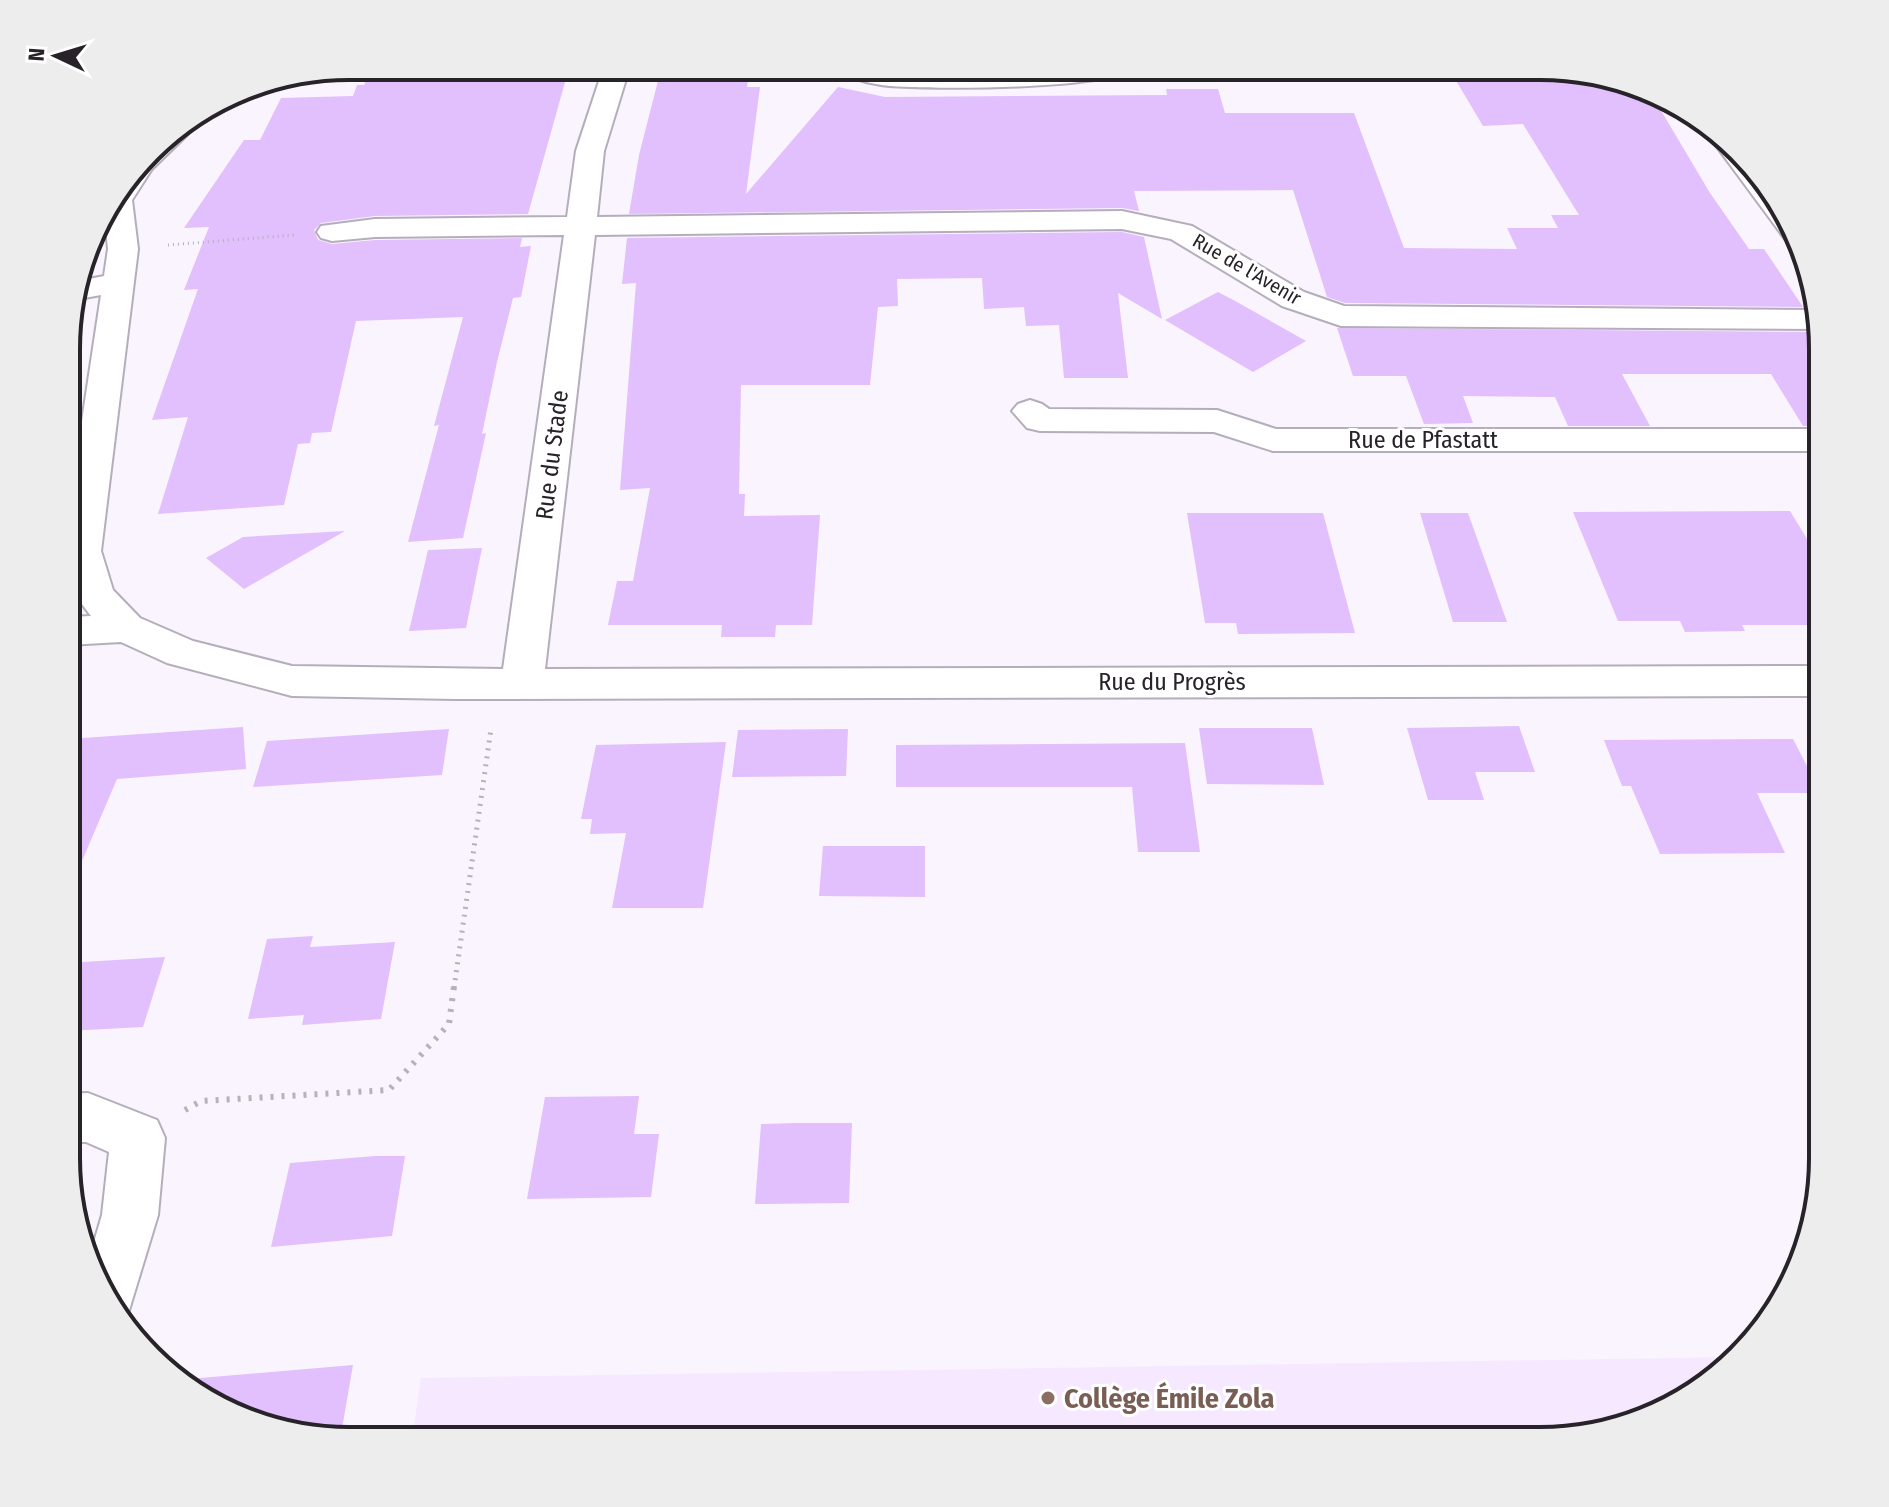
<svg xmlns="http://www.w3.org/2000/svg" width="1889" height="1507" viewBox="0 0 1889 1507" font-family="'Fira Sans Condensed',sans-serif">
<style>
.built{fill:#f5e8ff}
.building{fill:#e2bffd}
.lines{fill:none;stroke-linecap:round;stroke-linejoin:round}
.street-casing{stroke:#b5adbc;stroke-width:4}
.path-far2{stroke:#b6b1ba;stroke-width:3;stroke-dasharray:1 4;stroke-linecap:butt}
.path-far1{stroke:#b6b1ba;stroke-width:5;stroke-dasharray:2 6;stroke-linecap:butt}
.path{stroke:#b6b1ba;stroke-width:6;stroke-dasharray:3 8;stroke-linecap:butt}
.street{fill:#fff;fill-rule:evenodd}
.education-dot{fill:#8d6e63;stroke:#fff;stroke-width:3}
.labels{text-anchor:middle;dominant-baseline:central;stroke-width:6;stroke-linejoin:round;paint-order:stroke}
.far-street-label{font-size:20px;fill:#272329;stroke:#fff}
.street-label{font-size:24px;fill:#272329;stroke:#fff}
.near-education-label{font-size:28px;font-weight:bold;fill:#785e54;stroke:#fff;text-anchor:start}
.rim{fill:none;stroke:#272329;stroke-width:4}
</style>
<rect width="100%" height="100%" fill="#faf4fe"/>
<path class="built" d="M 1736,1357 L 1648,1419 L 1540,1441 L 412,1440 L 421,1378 Z"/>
<g class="building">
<path d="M 1474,67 L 1558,67 L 1647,87 L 1710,193 L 1749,249 L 1764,249 L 1803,307 L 1345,303 L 1327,297 L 1293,190 L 1134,191 L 1139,211 L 1122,208 L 629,214 L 639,155 L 659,77 L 749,74 L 747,87 L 760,87 L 746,194 L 838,87 L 885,97 L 1167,95 L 1166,89 L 1218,89 L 1225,113 L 1354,113 L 1404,248 L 1517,249 L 1507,228 L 1558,228 L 1551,215 L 1579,215 L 1523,124 L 1483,126 L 1455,79 L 1480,79 Z"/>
<path d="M 569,68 L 528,214 L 375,216 L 321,223 L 314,230 L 318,240 L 332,244 L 375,240 L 522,238 L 520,247 L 531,246 L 521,297 L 513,298 L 497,362 L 482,434 L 486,433 L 463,538 L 408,542 L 439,425 L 434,426 L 463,317 L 356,321 L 331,432 L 312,433 L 310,443 L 298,444 L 284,505 L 158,514 L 188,417 L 152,420 L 198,289 L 184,290 L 209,227 L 184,228 L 244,140 L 260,140 L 281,98 L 353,96 L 357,85 L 364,85 L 367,78 Z"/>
<path d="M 1122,232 L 1144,237 L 1162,319 L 1118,293 L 1128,378 L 1064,378 L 1059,325 L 1026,326 L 1024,307 L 984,309 L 982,278 L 897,279 L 898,306 L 878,307 L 870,385 L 741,385 L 739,494 L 745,494 L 744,516 L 820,515 L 812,625 L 776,625 L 775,637 L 721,637 L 722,625 L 608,625 L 617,581 L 633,581 L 650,488 L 620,490 L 636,283 L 622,284 L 627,238 Z"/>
<path d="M 1218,292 L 1237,302 L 1306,341 L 1253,372 L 1165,320 Z"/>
<path d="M 1337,328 L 1819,332 L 1823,349 L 1823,426 L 1803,426 L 1771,374 L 1622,374 L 1650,426 L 1568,426 L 1555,397 L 1463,396 L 1473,423 L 1424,424 L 1406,376 L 1353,376 Z"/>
<path d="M 1790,511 L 1823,565 L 1823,625 L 1742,625 L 1745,631 L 1685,632 L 1680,621 L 1618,621 L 1573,512 Z"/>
<path d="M 1187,513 L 1323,513 L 1355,633 L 1238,634 L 1236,623 L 1205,623 Z"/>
<path d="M 1420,513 L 1468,513 L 1507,622 L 1453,622 Z"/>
<path d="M 345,531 L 244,589 L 206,558 L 243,537 Z"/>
<path d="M 482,548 L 466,628 L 409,631 L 428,550 Z"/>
<path d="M 1519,726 L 1535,772 L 1475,772 L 1484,800 L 1428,800 L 1407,728 Z"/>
<path d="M 243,727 L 246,769 L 117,779 L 67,896 L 68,739 Z"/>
<path d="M 1199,728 L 1312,728 L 1324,785 L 1207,784 Z"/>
<path d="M 449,729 L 442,775 L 253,787 L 267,741 Z"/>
<path d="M 848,729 L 846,776 L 732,777 L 738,730 Z"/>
<path d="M 1793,739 L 1821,793 L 1757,793 L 1785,853 L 1660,854 L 1631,786 L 1622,786 L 1604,740 Z"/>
<path d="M 726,742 L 703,908 L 612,908 L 626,833 L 590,834 L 592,819 L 581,819 L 596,745 Z"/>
<path d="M 1185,743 L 1200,852 L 1138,852 L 1132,787 L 896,787 L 896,745 Z"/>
<path d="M 823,846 L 925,846 L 925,897 L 819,896 Z"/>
<path d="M 313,936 L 310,947 L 395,942 L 381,1019 L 302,1025 L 304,1015 L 248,1019 L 267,939 Z"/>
<path d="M 165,957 L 143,1027 L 67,1031 L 67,963 Z"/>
<path d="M 639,1096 L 634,1134 L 659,1134 L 651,1197 L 527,1199 L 545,1097 Z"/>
<path d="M 797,1123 L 852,1123 L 849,1203 L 755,1204 L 761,1124 Z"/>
<path d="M 375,1156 L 405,1156 L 392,1236 L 271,1247 L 290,1163 Z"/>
<path d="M 353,1365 L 340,1440 L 241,1420 L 177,1380 Z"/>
</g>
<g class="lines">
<defs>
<g id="street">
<path d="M 604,66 L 630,66 L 604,151 L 597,217 L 1122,211 L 1192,226 L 1304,292 L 1344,306 L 1814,310 L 1818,329 L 1341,326 L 1282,306 L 1171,239 L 1122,229 L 595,235 L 545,669 L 1823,666 L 1823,696 L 455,699 L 292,696 L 167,663 L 121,642 L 68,645 L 68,617 L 91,616 L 75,595 L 68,570 L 68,514 L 101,295 L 73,300 L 79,281 L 104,276 L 108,249 L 104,208 L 163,136 L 190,120 L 194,126 L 190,132 L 152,169 L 132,200 L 138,249 L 101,551 L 113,590 L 140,618 L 193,641 L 292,666 L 503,669 L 564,235 L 375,237 L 332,241 L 321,238 L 317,232 L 321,226 L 375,219 L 567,217 L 576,151 Z"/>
<path d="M 838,66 L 871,66 L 888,70 L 1134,66 C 1117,91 925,89 889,86 C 873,84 848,80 838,66 Z"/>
<path d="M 1710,126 L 1727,137 L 1794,224 L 1798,242 L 1785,239 L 1706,132 Z"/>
<path d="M 1030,400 L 1042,404 L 1049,409 L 1217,410 L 1276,429 L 1823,429 L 1823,451 L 1273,451 L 1214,432 L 1040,431 L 1027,428 L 1012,411 L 1018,404 Z"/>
<path d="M 88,1093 L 157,1120 L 165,1138 L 158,1215 L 127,1317 L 123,1319 L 95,1283 L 89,1259 L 102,1215 L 109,1152 L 86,1142 L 67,1142 L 67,1094 Z"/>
</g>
</defs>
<use href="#street" class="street-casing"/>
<path class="path-far2" d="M 168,245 L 294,235"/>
<path class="path-far1" d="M 454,988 L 491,729"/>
<path class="path" d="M 185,1110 L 201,1101 L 389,1090 L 449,1024 L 454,986"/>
<use href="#street" class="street"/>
</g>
<circle class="education-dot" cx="1048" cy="1398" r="8"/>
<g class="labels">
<g class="far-street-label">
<text transform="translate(1247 269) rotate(30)">Rue de l'Avenir</text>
</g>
<g class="street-label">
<text x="1423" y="440">Rue de Pfastatt</text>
<text transform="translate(552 455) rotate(-83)">Rue du Stade</text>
<text x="1172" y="682">Rue du Progrès</text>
</g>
<g class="near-education-label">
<text x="1064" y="1398">Collège Émile Zola</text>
</g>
</g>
<path d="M0 0H1889V1507H0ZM349 80H1540A269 269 0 0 1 1809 349V1158A269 269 0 0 1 1540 1427H349A269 269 0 0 1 80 1158V349A269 269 0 0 1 349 80Z" fill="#eeedee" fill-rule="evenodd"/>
<path class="rim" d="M349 80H1540A269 269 0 0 1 1809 349V1158A269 269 0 0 1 1540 1427H349A269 269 0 0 1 80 1158V349A269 269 0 0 1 349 80Z"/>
<g transform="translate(56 56) rotate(274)" stroke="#ffffff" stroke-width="6" paint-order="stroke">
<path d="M0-6L14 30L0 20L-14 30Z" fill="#272329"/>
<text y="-12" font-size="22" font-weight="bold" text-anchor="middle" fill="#272329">N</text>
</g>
</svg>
